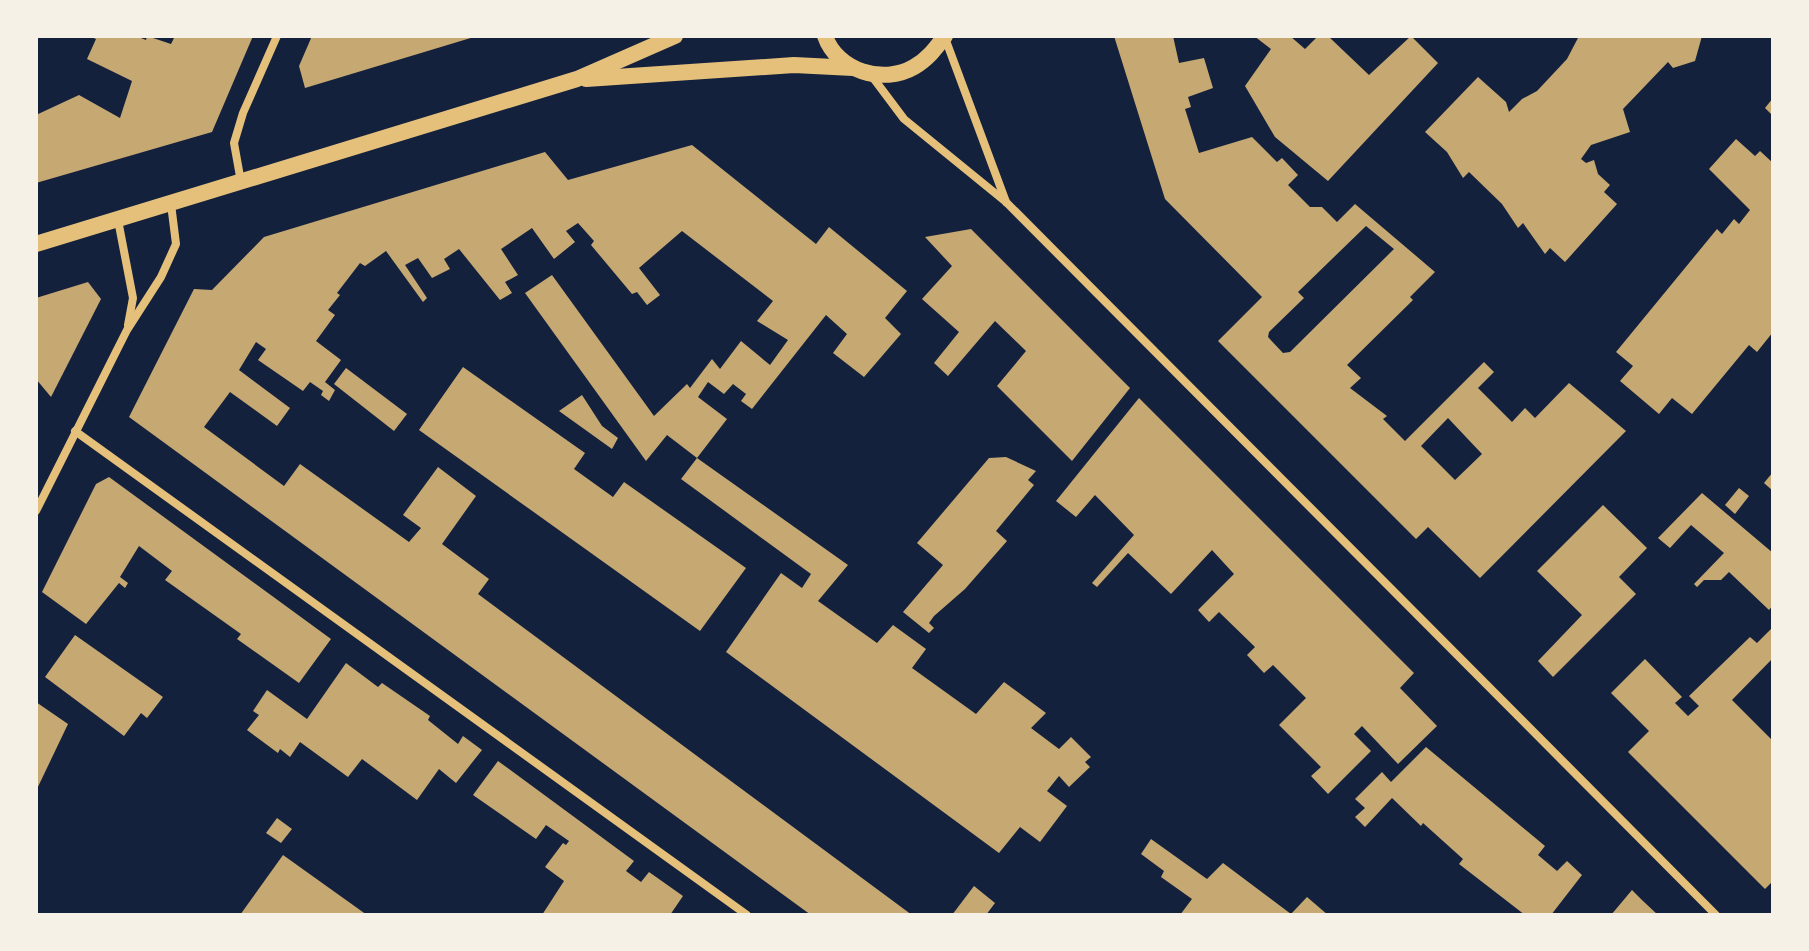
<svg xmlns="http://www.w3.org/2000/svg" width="1809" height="951" viewBox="0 0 1809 951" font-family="'Public Sans',sans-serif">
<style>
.building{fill:#c6a872;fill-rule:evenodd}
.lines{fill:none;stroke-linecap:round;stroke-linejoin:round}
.minor{stroke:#e5c07b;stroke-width:8}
.secondary{stroke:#e5c07b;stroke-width:16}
</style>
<rect width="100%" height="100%" fill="#14213d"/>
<g class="building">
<path d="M 89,36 L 136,36 L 146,40 L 147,36 L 171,44 L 175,36 L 253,36 L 212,132 L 36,183 L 36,115 L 79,95 L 120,118 L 132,81 L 87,59 L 96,39 Z"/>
<path d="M 312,36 L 474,36 L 474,37 L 305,88 L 299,66 Z"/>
<path d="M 1114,36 L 1173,36 L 1179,63 L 1204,58 L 1213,88 L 1188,97 L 1191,107 L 1185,109 L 1199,153 L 1252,137 L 1277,162 L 1282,158 L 1298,175 L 1288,185 L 1310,207 L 1322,207 L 1337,222 L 1355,204 L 1435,272 L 1410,297 L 1413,300 L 1347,365 L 1361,378 L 1350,388 L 1387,416 L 1383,419 L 1405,441 L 1484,362 L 1494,372 L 1478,388 L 1512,422 L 1525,408 L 1535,418 L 1569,383 L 1626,431 L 1480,578 L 1428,527 L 1416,539 L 1218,341 L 1262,297 L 1165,199 ZM 1366,226 L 1394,249 L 1290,352 L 1283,353 L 1268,337 L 1269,332 L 1304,298 L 1298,292 ZM 1448,418 L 1482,454 L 1455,480 L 1421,446 Z"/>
<path d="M 1254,36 L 1290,36 L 1305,49 L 1318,36 L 1328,36 L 1369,75 L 1411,36 L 1438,63 L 1328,181 L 1275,137 L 1245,86 L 1271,49 Z"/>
<path d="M 1579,36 L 1702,36 L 1695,61 L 1673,68 L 1668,62 L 1623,109 L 1630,132 L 1591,145 L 1581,159 L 1586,163 L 1594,160 L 1598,174 L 1610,185 L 1604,192 L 1617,204 L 1565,262 L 1550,248 L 1545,254 L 1523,223 L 1518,228 L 1502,204 L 1469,172 L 1463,178 L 1447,152 L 1425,132 L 1478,77 L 1506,102 L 1509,112 L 1522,99 L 1537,91 L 1567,59 Z"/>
<path d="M 1773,98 L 1773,116 L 1765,108 Z"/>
<path d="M 1736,139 L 1755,156 L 1760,151 L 1773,163 L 1773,332 L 1757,352 L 1749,345 L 1692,414 L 1672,398 L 1659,414 L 1620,381 L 1633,366 L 1616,352 L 1717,229 L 1722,234 L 1734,219 L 1739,224 L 1750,210 L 1709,169 Z"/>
<path d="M 692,145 L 816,244 L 829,227 L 907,291 L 885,318 L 901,334 L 864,377 L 833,353 L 847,334 L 826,315 L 752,409 L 741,401 L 746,394 L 733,384 L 724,394 L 708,382 L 698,397 L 727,419 L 697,458 L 667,435 L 646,461 L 525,293 L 552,275 L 654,416 L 687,384 L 690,388 L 712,359 L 720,369 L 741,341 L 770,365 L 788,340 L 757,321 L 773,301 L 682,231 L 639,268 L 660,295 L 647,305 L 637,292 L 632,294 L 591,245 L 594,241 L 578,223 L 566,231 L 575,242 L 554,259 L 532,228 L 501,249 L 518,275 L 505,282 L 512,293 L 500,300 L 459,249 L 444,259 L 450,269 L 432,278 L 418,258 L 405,265 L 427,298 L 423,302 L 386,251 L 365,266 L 360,263 L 337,293 L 340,295 L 328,310 L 335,315 L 316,341 L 341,360 L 325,382 L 335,390 L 329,401 L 321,395 L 323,391 L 310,382 L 303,391 L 258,360 L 266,349 L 256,342 L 239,370 L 290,408 L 277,426 L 230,392 L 204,427 L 284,486 L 300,464 L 409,542 L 421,528 L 403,515 L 438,467 L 476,496 L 442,544 L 489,579 L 478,594 L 912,915 L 811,915 L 129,417 L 194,289 L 212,290 L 264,237 L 545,152 L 568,180 Z"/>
<path d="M 971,229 L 1130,388 L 1072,461 L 997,386 L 1026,351 L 995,321 L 948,376 L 934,363 L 959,332 L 922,299 L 952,266 L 925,237 Z"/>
<path d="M 88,282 L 101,299 L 51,397 L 36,379 L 36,298 Z"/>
<path d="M 463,367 L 585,453 L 574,469 L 613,497 L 624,482 L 746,568 L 700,631 L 419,430 Z"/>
<path d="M 346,368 L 407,414 L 394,431 L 334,384 Z"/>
<path d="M 582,395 L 602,426 L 618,438 L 612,449 L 559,411 Z"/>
<path d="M 1139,398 L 1414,673 L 1400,688 L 1437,726 L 1398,764 L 1362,726 L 1354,734 L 1371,751 L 1328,794 L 1311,776 L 1321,767 L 1279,725 L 1306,698 L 1273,665 L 1264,673 L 1247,655 L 1255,647 L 1219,612 L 1209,622 L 1198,610 L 1234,574 L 1212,550 L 1171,594 L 1128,553 L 1097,587 L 1092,583 L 1134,535 L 1095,495 L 1076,517 L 1056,501 Z"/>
<path d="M 1006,457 L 1036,471 L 1028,480 L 1034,485 L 996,531 L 1007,541 L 965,589 L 934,616 L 929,623 L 934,628 L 929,633 L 903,612 L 943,565 L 917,543 L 989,458 Z"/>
<path d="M 697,458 L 848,565 L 818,601 L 877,643 L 893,625 L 926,649 L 912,668 L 976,714 L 1004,682 L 1046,713 L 1031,728 L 1059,749 L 1071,737 L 1091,757 L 1085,762 L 1090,767 L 1069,787 L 1059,776 L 1047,791 L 1067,806 L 1040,842 L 1020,827 L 999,853 L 726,652 L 781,573 L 802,588 L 811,574 L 681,479 Z"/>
<path d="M 1773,472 L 1773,491 L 1764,483 Z"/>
<path d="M 109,477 L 331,639 L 299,683 L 237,639 L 241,634 L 165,580 L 172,571 L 139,546 L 120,577 L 128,583 L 125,588 L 119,583 L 86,624 L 42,592 L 96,484 Z"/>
<path d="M 1739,488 L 1749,496 L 1735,514 L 1725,505 Z"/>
<path d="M 1702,493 L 1773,553 L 1773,605 L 1769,610 L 1729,572 L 1721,580 L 1704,580 L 1697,587 L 1694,584 L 1724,553 L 1691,525 L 1670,548 L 1658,538 Z"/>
<path d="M 1603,505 L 1647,548 L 1619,577 L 1636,594 L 1553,677 L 1538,661 L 1582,615 L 1537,571 Z"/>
<path d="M 1773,627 L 1773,658 L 1732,700 L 1773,741 L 1773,881 L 1765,889 L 1628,752 L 1649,731 L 1611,693 L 1645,659 L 1682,697 L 1675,703 L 1688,716 L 1699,706 L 1689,696 L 1750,637 L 1757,643 Z"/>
<path d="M 75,635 L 163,697 L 147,718 L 141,713 L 124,736 L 45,677 Z"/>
<path d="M 346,663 L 378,687 L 382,683 L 430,716 L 428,720 L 458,744 L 463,736 L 482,750 L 456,783 L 439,769 L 417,800 L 362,759 L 348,777 L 300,742 L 290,757 L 280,749 L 278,753 L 247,730 L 259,715 L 253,711 L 267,690 L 307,719 Z"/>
<path d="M 36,702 L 68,724 L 36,791 Z"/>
<path d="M 1426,747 L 1545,846 L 1538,855 L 1557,871 L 1567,861 L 1582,875 L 1551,915 L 1525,915 L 1459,864 L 1463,859 L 1423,823 L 1421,826 L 1392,798 L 1365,827 L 1355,817 L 1365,808 L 1355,799 L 1382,772 L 1391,782 Z"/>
<path d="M 498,761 L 634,861 L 626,871 L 641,882 L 649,872 L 683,896 L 670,915 L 542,915 L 564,881 L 545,867 L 563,843 L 566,845 L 569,841 L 546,825 L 536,839 L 473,795 Z"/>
<path d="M 277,818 L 292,829 L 281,843 L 266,833 Z"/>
<path d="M 1151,839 L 1207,879 L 1223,863 L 1291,914 L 1307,897 L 1328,915 L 1180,915 L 1192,899 L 1161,877 L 1164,871 L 1141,854 Z"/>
<path d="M 283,855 L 367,915 L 240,915 Z"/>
<path d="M 974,886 L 995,903 L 986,915 L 952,915 Z"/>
<path d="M 1632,890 L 1643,901 L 1658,915 L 1611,915 Z"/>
</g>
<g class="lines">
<g class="minor">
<path d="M 945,38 L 1006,202"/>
<path d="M 871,75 L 904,119 L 1006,202 L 1716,915"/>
<path d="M 241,182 L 234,143 L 243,113 L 277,36"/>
<path d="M 118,220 L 133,298 L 128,325"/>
<path d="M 75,431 L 747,915"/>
<path d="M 36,511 L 127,330 L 161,277 L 176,244 L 171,204"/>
</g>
<g class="secondary">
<path d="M 825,36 C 837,71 883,85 914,67 C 928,59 936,48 945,36"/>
<path d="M 586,79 L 794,65 L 853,68"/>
<path d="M 36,244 L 577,79 L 675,36"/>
</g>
</g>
<rect width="1809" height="951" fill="none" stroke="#f6f1e7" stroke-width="76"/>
</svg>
